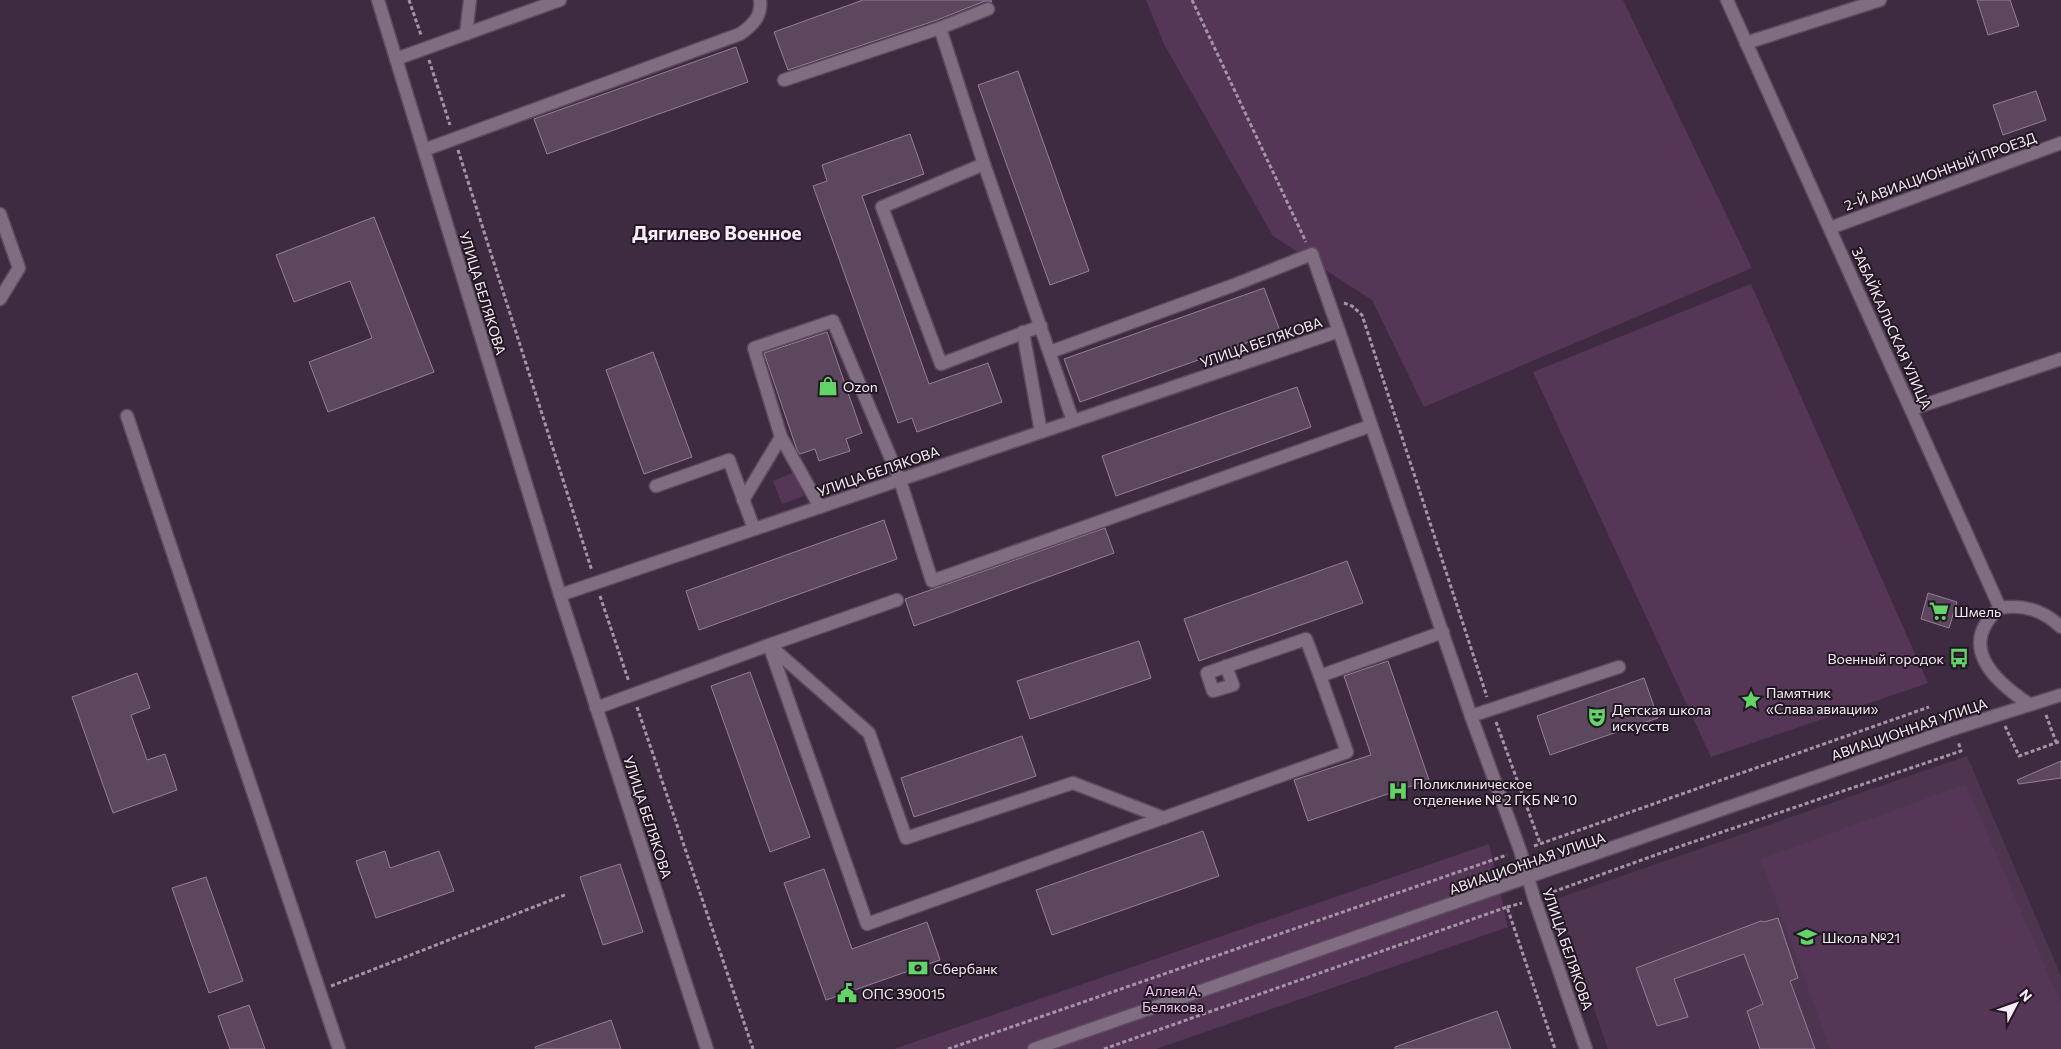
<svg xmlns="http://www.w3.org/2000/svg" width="2061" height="1049" viewBox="0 0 2061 1049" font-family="Commissioner,sans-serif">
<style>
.built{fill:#4e354f}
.green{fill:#553657}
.building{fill:#5d475e;stroke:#957e97}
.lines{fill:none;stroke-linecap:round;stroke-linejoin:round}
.minor-casing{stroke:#5d4a5f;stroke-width:15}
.path{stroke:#a494a5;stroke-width:3;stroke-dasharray:4 2.5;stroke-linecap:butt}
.minor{stroke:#806d81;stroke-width:12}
.labels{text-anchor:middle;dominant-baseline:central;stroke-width:4;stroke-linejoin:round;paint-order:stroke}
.street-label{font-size:14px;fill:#f9ecfa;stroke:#211821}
.poi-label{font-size:14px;fill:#f9ecfa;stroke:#211821;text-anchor:start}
.park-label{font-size:14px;fill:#f4c1f7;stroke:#211821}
.district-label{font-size:19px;font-weight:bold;fill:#f9ecfa;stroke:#211821}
</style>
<rect width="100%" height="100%" fill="#3f2b41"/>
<path class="built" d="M 1967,756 L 2061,976 L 2061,1049 L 1608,1049 L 1556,899 Z"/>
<g class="green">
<path d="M 1146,0 L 1623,0 L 1752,268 L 1424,407 L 1372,300 L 1273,236 L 1164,44 Z"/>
<path d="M 1751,284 L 1928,683 L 1711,757 L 1533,372 Z"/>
<path d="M 795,472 L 804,496 L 782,504 L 773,481 Z"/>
<path d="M 1966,784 L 2061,1004 L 2061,1049 L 1830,1049 L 1761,859 Z"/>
<path d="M 1489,844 L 1508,927 L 1156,1049 L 894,1049 Z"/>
</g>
<g class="building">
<path d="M 863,0 L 991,0 L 992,2 L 985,1 L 937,20 L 788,70 L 774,32 Z"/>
<path d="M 1977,0 L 2010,0 L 2019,26 L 1988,35 Z"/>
<path d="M 736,47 L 748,82 L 547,154 L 534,119 Z"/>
<path d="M 1018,71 L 1089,271 L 1050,285 L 978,85 Z"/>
<path d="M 2036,91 L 2046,120 L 2003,135 L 1993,105 Z"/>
<path d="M 910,134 L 924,174 L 862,196 L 929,384 L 988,363 L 1002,402 L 917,432 L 912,418 L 898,423 L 813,186 L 827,181 L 822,165 Z"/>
<path d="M 374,217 L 434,372 L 328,412 L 309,362 L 372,338 L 350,281 L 294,302 L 276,255 Z"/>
<path d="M 1264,288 L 1280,331 L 1080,402 L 1064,359 Z"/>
<path d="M 827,332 L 862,433 L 846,439 L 850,451 L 819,461 L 815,449 L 800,454 L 797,450 L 764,353 Z"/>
<path d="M 653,352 L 692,457 L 644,474 L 606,370 Z"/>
<path d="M 1297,387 L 1311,427 L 1116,496 L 1102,456 Z"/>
<path d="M 884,520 L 897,559 L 699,630 L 686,591 Z"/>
<path d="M 1105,528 L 1114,553 L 914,626 L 905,599 Z"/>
<path d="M 1347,561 L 1363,603 L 1199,661 L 1184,619 Z"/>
<path d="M 1928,593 L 1957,602 L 1949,628 L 1921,619 Z"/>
<path d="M 1139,641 L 1151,678 L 1030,719 L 1017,681 Z"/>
<path d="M 1388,661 L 1429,780 L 1308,821 L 1294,780 L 1371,755 L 1344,676 Z"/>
<path d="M 750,672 L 810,837 L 770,852 L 711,686 Z"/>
<path d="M 137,673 L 150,708 L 131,715 L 147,760 L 165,754 L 177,790 L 113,813 L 72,697 Z"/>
<path d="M 1644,678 L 1658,718 L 1550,755 L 1537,716 Z"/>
<path d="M 1022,736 L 1036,776 L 914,817 L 901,778 Z"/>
<path d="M 2061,761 L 2061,778 L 2019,784 L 2017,780 Z"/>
<path d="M 1203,831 L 1219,876 L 1052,935 L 1036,890 Z"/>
<path d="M 385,851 L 390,868 L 439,851 L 454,891 L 376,918 L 356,861 Z"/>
<path d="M 620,864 L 643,932 L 603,945 L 580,877 Z"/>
<path d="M 824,869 L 852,949 L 927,922 L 940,960 L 826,1000 L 784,883 Z"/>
<path d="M 206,877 L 243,981 L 209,993 L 172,888 Z"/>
<path d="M 1778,918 L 1798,978 L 1790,981 L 1815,1049 L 1760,1049 L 1747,1011 L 1763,1004 L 1744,954 L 1674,979 L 1688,1017 L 1657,1026 L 1636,968 L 1761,921 L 1764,922 Z"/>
<path d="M 249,1005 L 265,1049 L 230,1049 L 218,1016 Z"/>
<path d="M 1497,1011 L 1511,1049 L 1395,1049 L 1395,1047 Z"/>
<path d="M 611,1020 L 621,1049 L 536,1049 L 535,1047 Z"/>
</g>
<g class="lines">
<defs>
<g id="minor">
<path d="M 378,0 L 560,595 L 707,1049"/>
<path d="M 1727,0 L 2000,608"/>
<path d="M 940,28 L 984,164 L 1073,421"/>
<path d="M 466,34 L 470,0"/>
<path d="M 1746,43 L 1880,0"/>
<path d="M 396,59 L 560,0"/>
<path d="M 784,80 L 940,28 L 988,9"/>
<path d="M 424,150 L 740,34 C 753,25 762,16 760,0"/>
<path d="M 984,164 L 882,207 L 941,364 L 1041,326"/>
<path d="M 0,214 L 19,268 L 0,299"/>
<path d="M 1830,228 L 2061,143"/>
<path d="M 1023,332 L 1041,432"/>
<path d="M 1050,352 L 1234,285 L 1312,254 L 1339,331"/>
<path d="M 1912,409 L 2061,359"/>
<path d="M 127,416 L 339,1049"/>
<path d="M 656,486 L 729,460 L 754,529"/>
<path d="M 743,500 L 781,437"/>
<path d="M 820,507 L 781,437 L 754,348 L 833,321 L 900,480 L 932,581 L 1370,426"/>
<path d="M 560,595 L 1339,331 L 1471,716 L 1520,850 L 1534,898 L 1586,1049"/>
<path d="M 897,600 L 769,645 L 869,733 L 906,838 L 1073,783 L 1164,818"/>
<path d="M 2000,608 C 1956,645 1994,681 2029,704"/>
<path d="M 2000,608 C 2024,604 2043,610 2061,627"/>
<path d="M 1226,666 L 1233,685 L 1213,691 L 1207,673 L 1306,639 L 1320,676"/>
<path d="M 596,708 L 769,645 L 867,924 L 1347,752 L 1320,676 L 1443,632"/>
<path d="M 1471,716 L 1619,667"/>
<path d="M 1034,1049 L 1953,729 L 2061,695"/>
</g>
</defs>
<use href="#minor" class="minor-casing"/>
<g class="path">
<path d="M 409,0 L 421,35"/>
<path d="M 1192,0 L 1306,242"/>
<path d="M 429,60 L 450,125"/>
<path d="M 458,150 L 592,571"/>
<path d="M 1344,303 L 1352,306 L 1362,315 L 1487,697"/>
<path d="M 600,596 L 629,682"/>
<path d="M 637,707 L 753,1049"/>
<path d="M 2046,715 L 2056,742"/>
<path d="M 1496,722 L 1540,843"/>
<path d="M 2005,726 L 2019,756 L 2061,741"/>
<path d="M 1534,846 L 1929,707"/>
<path d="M 1547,894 L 1675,848 L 1961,751 L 1958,741"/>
<path d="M 1507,907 L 1522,903"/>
<path d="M 331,986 L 567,894"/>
<path d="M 948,1049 L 1507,855"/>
<path d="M 1104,1049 L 1507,907 L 1555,1049"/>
</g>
<use href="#minor" class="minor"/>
</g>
<defs>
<symbol id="shop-bare" viewBox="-9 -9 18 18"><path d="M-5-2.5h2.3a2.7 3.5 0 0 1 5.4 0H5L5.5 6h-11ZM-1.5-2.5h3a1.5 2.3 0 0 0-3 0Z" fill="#63d468" stroke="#211821" stroke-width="2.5" paint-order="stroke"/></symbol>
<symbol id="supermarket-bare" viewBox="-9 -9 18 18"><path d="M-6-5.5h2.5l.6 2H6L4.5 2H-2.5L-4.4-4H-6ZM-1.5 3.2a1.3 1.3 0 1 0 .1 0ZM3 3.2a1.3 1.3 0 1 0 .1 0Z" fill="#63d468" stroke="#211821" stroke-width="2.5" paint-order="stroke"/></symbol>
<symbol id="bus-bare" viewBox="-9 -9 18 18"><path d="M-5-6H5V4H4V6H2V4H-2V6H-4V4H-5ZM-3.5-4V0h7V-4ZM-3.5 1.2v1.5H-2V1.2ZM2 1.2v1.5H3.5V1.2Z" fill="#63d468" stroke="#211821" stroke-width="2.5" paint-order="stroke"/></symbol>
<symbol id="sight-bare" viewBox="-9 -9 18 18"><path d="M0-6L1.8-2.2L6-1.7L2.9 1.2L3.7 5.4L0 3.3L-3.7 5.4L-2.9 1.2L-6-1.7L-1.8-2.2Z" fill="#63d468" stroke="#211821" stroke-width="2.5" paint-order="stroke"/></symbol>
<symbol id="theatre-bare" viewBox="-9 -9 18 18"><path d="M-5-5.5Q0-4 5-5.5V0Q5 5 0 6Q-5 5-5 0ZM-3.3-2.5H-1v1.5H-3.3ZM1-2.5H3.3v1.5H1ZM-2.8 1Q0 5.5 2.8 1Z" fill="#63d468" stroke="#211821" stroke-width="2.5" paint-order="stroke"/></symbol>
<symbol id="hospital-bare" viewBox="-9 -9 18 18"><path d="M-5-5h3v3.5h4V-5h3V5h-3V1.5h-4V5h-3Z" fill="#63d468" stroke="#211821" stroke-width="2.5" paint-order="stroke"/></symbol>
<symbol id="school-bare" viewBox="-9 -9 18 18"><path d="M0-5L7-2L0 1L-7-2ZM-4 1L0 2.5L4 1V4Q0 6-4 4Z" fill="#63d468" stroke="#211821" stroke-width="2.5" paint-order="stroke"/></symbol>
<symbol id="bank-bare" viewBox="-9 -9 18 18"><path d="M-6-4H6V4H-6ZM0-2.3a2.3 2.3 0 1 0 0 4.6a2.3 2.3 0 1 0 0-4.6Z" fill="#63d468" stroke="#211821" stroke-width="2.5" paint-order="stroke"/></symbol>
<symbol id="civic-bare" viewBox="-9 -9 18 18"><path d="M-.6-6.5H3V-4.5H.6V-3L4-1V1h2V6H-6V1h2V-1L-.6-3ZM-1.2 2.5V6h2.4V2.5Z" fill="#63d468" stroke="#211821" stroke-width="2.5" paint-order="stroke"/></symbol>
</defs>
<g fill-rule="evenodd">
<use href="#shop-bare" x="814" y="372" width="28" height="28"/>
<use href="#supermarket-bare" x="1925" y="597" width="28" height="28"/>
<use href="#bus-bare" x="1945" y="644" width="28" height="28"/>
<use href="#sight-bare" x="1737" y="686" width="28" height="28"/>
<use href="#theatre-bare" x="1583" y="703" width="28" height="28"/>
<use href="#hospital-bare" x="1384" y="777" width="28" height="28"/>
<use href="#school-bare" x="1793" y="923" width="28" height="28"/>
<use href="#bank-bare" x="904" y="954" width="28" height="28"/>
<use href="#civic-bare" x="833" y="979" width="28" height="28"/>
</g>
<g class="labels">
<g class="street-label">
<text transform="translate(1940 171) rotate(-20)">2-Й АВИАЦИОННЫЙ ПРОЕЗД</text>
<text transform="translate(483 293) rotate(73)">УЛИЦА БЕЛЯКОВА</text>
<text transform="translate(1892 328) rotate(66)">ЗАБАЙКАЛЬСКАЯ УЛИЦА</text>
<text transform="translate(1261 342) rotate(-19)">УЛИЦА БЕЛЯКОВА</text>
<text transform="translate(878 471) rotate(-19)">УЛИЦА БЕЛЯКОВА</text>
<text transform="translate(1909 729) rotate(-19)">АВИАЦИОННАЯ УЛИЦА</text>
<text transform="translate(648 817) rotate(72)">УЛИЦА БЕЛЯКОВА</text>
<text transform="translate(1527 863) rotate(-19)">АВИАЦИОННАЯ УЛИЦА</text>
<text transform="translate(1568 949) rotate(71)">УЛИЦА БЕЛЯКОВА</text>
</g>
<g class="poi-label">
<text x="843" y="386">Ozon</text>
<text x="1954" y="611">Шмель</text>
<text x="1944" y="658" text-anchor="end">Военный городок</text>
<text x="1766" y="692">Памятник<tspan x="1766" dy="16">«Слава авиации»</tspan></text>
<text x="1612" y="709">Детская школа<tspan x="1612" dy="16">искусств</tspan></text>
<text x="1413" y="783">Поликлиническое<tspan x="1413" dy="16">отделение № 2 ГКБ № 10</tspan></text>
<text x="1822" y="937">Школа №21</text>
<text x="933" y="968">Сбербанк</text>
<text x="862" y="993">ОПС 390015</text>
</g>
<g class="park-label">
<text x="1173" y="990">Аллея А.<tspan x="1173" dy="16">Белякова</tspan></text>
</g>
<g class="district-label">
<text x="717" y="232">Дягилево Военное</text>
</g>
</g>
<g transform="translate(2016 1004) rotate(49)" stroke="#211821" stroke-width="4" paint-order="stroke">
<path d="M0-4L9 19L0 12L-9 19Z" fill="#f9ecfa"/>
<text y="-8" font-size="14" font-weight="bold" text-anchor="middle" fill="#f9ecfa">N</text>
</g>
</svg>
